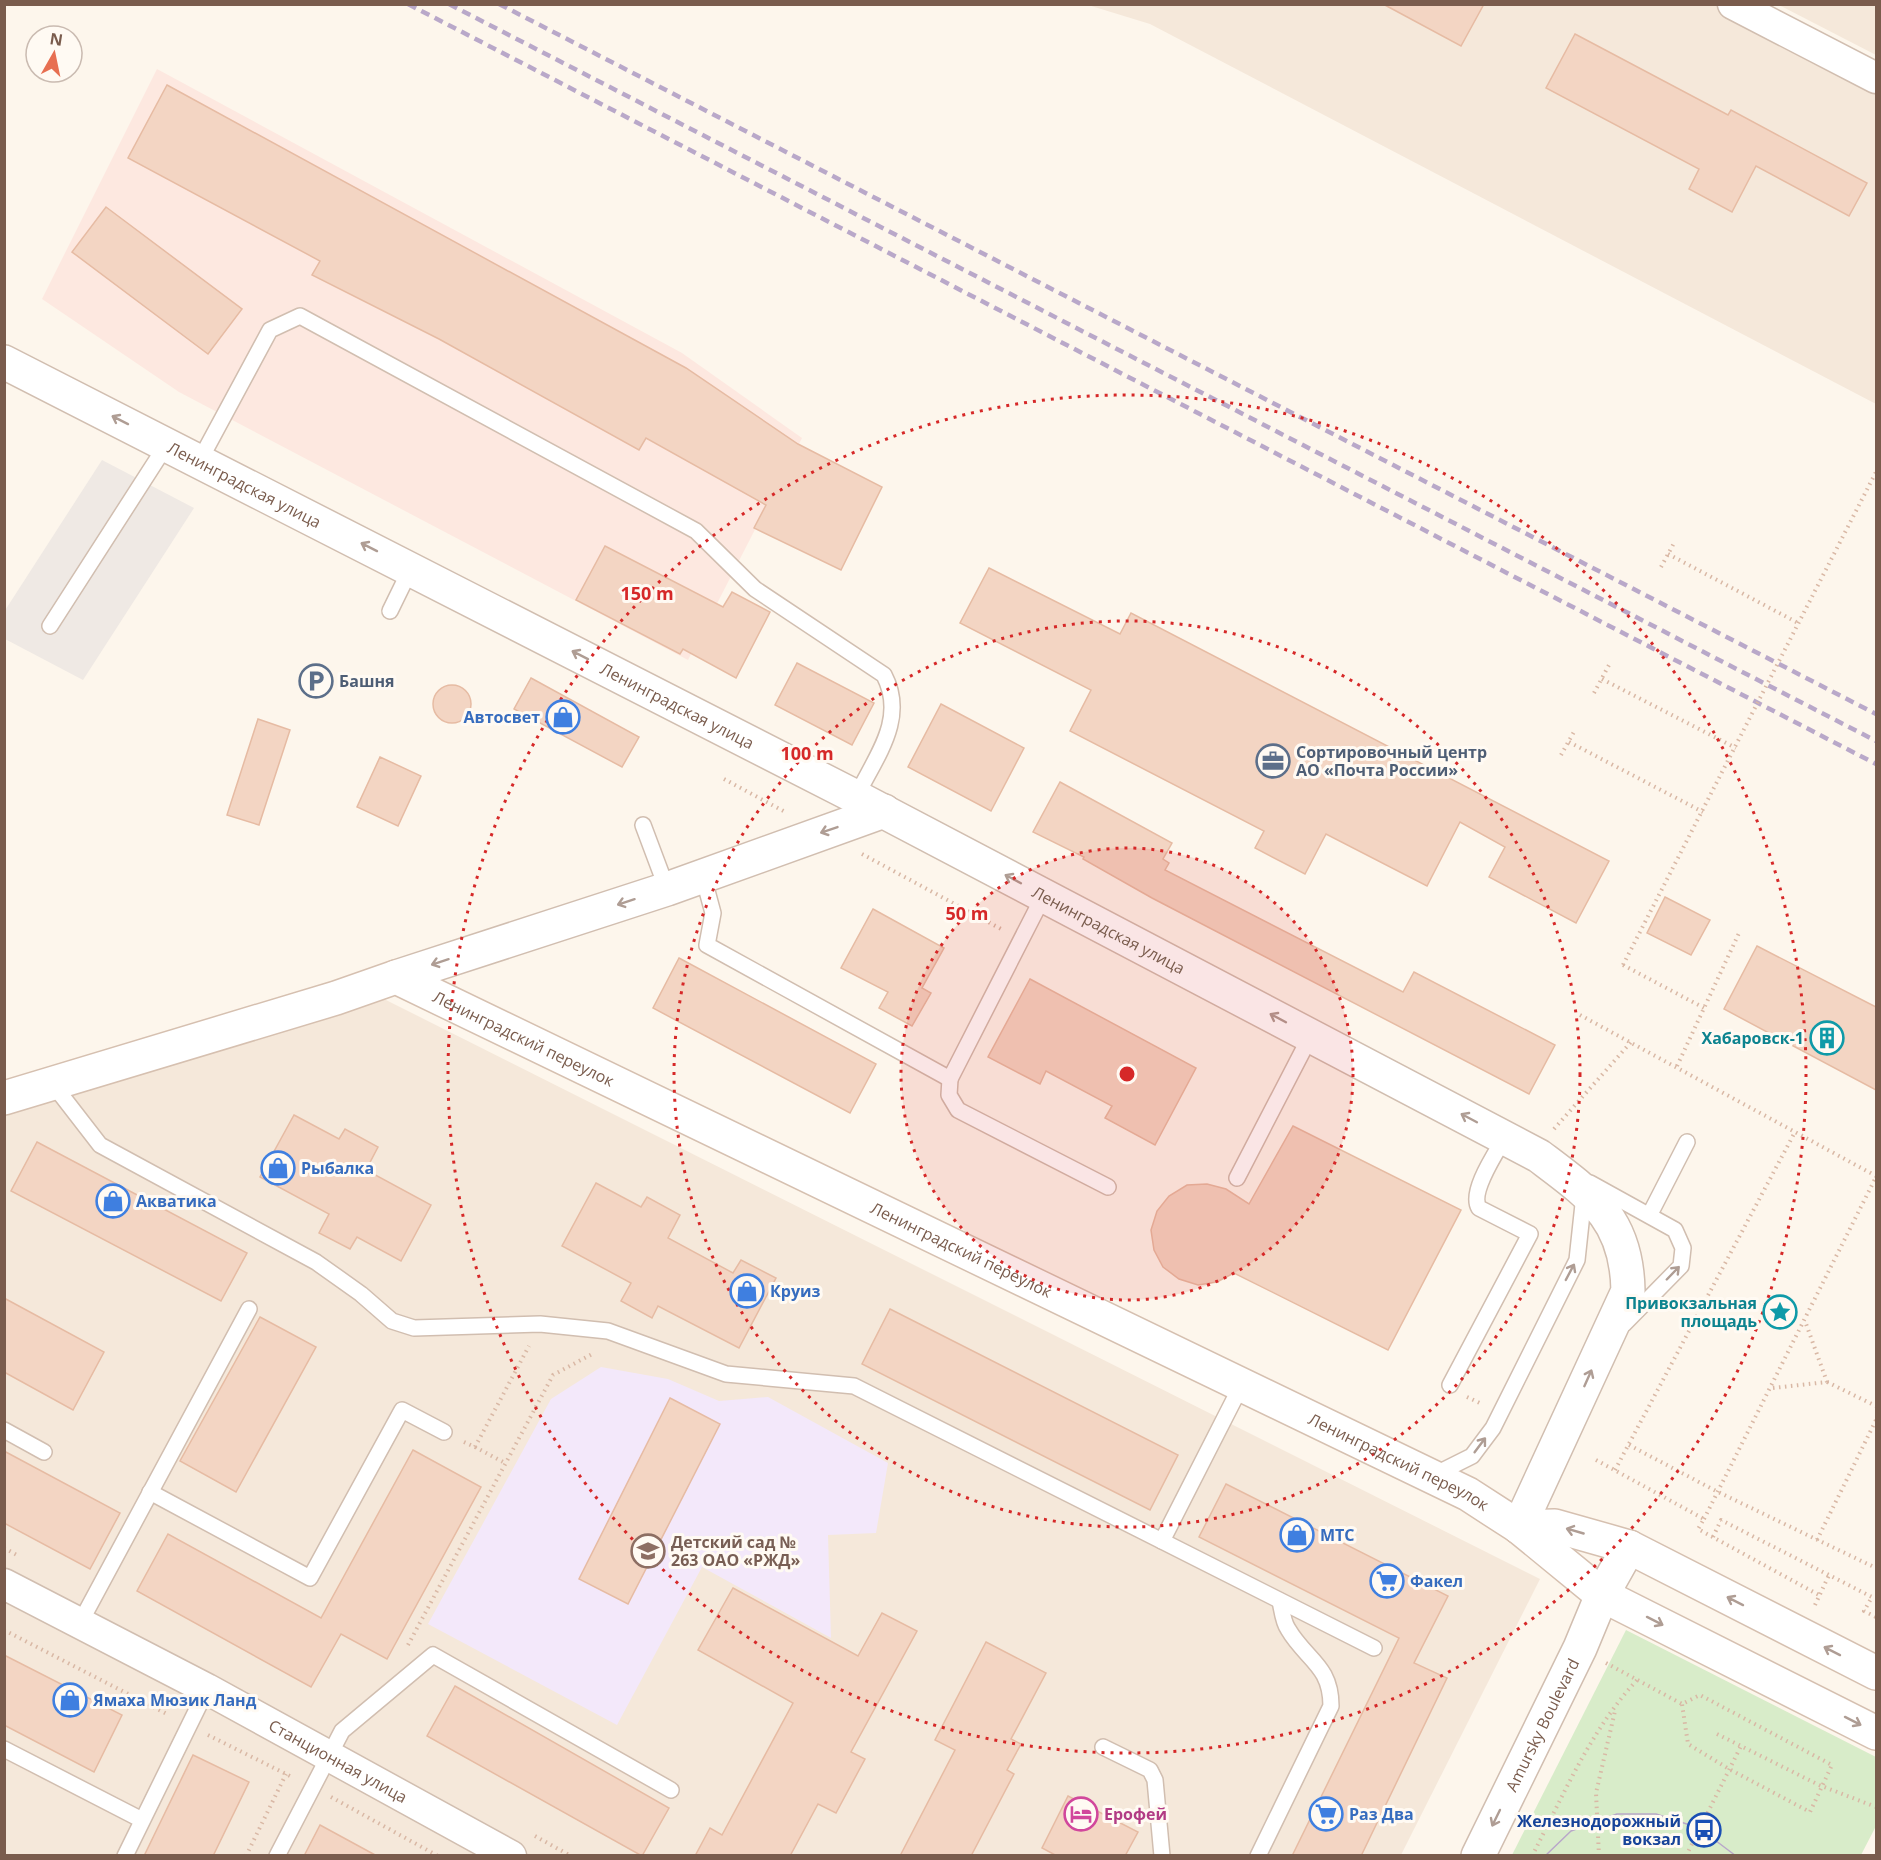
<svg xmlns="http://www.w3.org/2000/svg" width="1881" height="1860" viewBox="0 0 1881 1860" font-family="'Open Sans',sans-serif">
<style>
.residential{fill:#f5e8da}
.commercial{fill:#fde8e0}
.industrial{fill:#efe9e4}
.education{fill:#f3e8fa}
.green{fill:#d8ecc9}
.building{fill:#f3d5c3;stroke:#e6bba3;stroke-width:1.5}
.lines{fill:none;stroke-linecap:round;stroke-linejoin:round}
.service-casing{stroke:#d1beb0;stroke-width:18}
.minor-casing{stroke:#d1beb0;stroke-width:33}
.tertiary-casing{stroke:#d1beb0;stroke-width:36}
.secondary-casing{stroke:#d6c0b0;stroke-width:36}
.path{stroke:#d9b8a5;stroke-width:4;stroke-dasharray:1.5 4.5;stroke-linecap:butt}
.service{stroke:#fff;stroke-width:15}
.minor{stroke:#fff;stroke-width:30}
.tertiary{stroke:#fff;stroke-width:33}
.secondary{stroke:#fff;stroke-width:33}
.tram{stroke:#b9a8c9;stroke-width:1.5}
.rail{stroke:#b9a8c9;stroke-width:4.5;stroke-dasharray:9 6;stroke-linecap:butt}
.path-bridge{stroke:#d9b8a5;stroke-width:4;stroke-dasharray:1.5 4.5;stroke-linecap:butt}
.oneway{stroke:#af9d94}
.ring{fill:none;stroke:#d62828;stroke-width:3;stroke-dasharray:3 6}
.labels{text-anchor:middle;dominant-baseline:central;stroke-width:6;stroke-linejoin:round;paint-order:stroke}
.street-label{font-size:16px;fill:#7a5c4d;stroke:#fffaf3}
.service-label{font-size:16px;font-weight:bold;fill:#4e5e75;stroke:#fffaf3;text-anchor:start}
.shop-label{font-size:16px;font-weight:bold;fill:#366cbe;stroke:#fffaf3;text-anchor:start}
.culture-label{font-size:16px;font-weight:bold;fill:#0d838f;stroke:#fffaf3;text-anchor:end}
.education-label{font-size:16px;font-weight:bold;fill:#785e54;stroke:#fffaf3;text-anchor:start}
.hotel-label{font-size:16px;font-weight:bold;fill:#b23c85;stroke:#fffaf3;text-anchor:start}
.transit-label{font-size:16px;font-weight:bold;fill:#164399;stroke:#fffaf3;text-anchor:end}
.centre{fill:#d62828;stroke:#fffaf3;stroke-width:3}
.ring-label{font-size:18px;text-anchor:middle;font-weight:bold;fill:#d62828;stroke:#fffaf3;stroke-width:6;stroke-linejoin:round;paint-order:stroke}
</style>
<rect width="100%" height="100%" fill="#fdf6ec"/>
<g class="residential">
<path d="M 1088,5 L 1717,5 L 1876,85 L 1876,404 L 1150,24 Z"/>
<path d="M 1779,5 L 1876,5 L 1876,55 Z"/>
<path d="M 380,997 L 1540,1579 L 1401,1855 L 5,1855 L 4,1116 Z"/>
</g>
<path class="commercial" d="M 157,69 L 682,353 L 802,438 L 688,660 L 179,392 L 42,299 Z"/>
<path class="industrial" d="M 102,460 L 194,508 L 83,680 L 5,639 L 4,612 Z"/>
<path class="education" d="M 601,1367 L 668,1379 L 719,1401 L 768,1397 L 888,1463 L 876,1533 L 828,1535 L 831,1638 L 702,1567 L 617,1725 L 428,1624 L 551,1399 Z"/>
<path class="green" d="M 1626,1630 L 1876,1757 L 1876,1826 L 1861,1855 L 1512,1855 Z"/>
<g class="building">
<path d="M 1383,4 L 1484,4 L 1461,46 Z"/>
<path d="M 1575,34 L 1728,115 L 1731,110 L 1867,183 L 1849,216 L 1756,166 L 1732,212 L 1689,189 L 1699,169 L 1546,88 Z"/>
<path d="M 167,85 L 686,368 L 798,444 L 882,487 L 841,570 L 754,528 L 766,505 L 646,438 L 639,450 L 439,339 L 312,275 L 320,261 L 128,158 Z"/>
<path d="M 106,207 L 242,309 L 208,354 L 72,252 Z"/>
<path d="M 605,546 L 723,607 L 732,592 L 770,612 L 736,678 L 683,649 L 680,654 L 576,600 Z"/>
<path d="M 989,568 L 1120,634 L 1131,613 L 1609,861 L 1576,923 L 1489,877 L 1505,847 L 1460,822 L 1427,886 L 1326,834 L 1305,874 L 1255,848 L 1264,831 L 1070,731 L 1091,690 L 960,623 Z"/>
<path d="M 797,663 L 874,703 L 852,745 L 775,705 Z"/>
<path d="M 531,678 L 639,737 L 622,767 L 514,709 Z"/>
<circle cx="452" cy="704" r="19"/>
<path d="M 941,704 L 1024,748 L 991,811 L 908,767 Z"/>
<path d="M 258,719 L 290,730 L 259,825 L 227,815 Z"/>
<path d="M 380,757 L 421,776 L 398,826 L 357,807 Z"/>
<path d="M 1060,782 L 1172,843 L 1163,859 L 1169,863 L 1165,870 L 1403,992 L 1414,972 L 1555,1045 L 1529,1094 L 1152,898 L 1083,859 L 1084,857 L 1033,832 Z"/>
<path d="M 1665,897 L 1710,920 L 1691,955 L 1647,933 Z"/>
<path d="M 873,909 L 944,948 L 922,988 L 931,993 L 912,1026 L 879,1008 L 888,992 L 841,968 Z"/>
<path d="M 1757,946 L 1876,1007 L 1876,1090 L 1724,1009 Z"/>
<path d="M 679,958 L 876,1064 L 850,1113 L 653,1008 Z"/>
<path d="M 1030,979 L 1196,1068 L 1155,1145 L 1105,1118 L 1112,1106 L 1046,1071 L 1040,1084 L 988,1057 Z"/>
<path d="M 294,1115 L 339,1139 L 345,1129 L 378,1147 L 366,1170 L 431,1205 L 401,1261 L 357,1237 L 350,1249 L 319,1233 L 329,1214 L 260,1177 Z"/>
<path d="M 1293,1126 L 1461,1210 L 1388,1350 L 1234,1273 L 1217,1282 L 1198,1285 L 1179,1279 L 1163,1267 L 1154,1250 L 1151,1230 L 1157,1211 L 1169,1196 L 1187,1185 L 1207,1184 L 1226,1189 L 1249,1204 Z"/>
<path d="M 37,1142 L 247,1253 L 221,1301 L 11,1191 Z"/>
<path d="M 596,1183 L 641,1207 L 647,1197 L 680,1215 L 668,1238 L 733,1273 L 741,1260 L 776,1278 L 739,1348 L 658,1306 L 652,1318 L 621,1301 L 631,1283 L 562,1246 Z"/>
<path d="M 4,1298 L 104,1352 L 73,1410 L 4,1372 Z"/>
<path d="M 890,1309 L 1178,1455 L 1150,1510 L 862,1364 Z"/>
<path d="M 260,1317 L 316,1347 L 236,1492 L 180,1461 Z"/>
<path d="M 670,1398 L 720,1424 L 628,1604 L 579,1579 Z"/>
<path d="M 413,1450 L 481,1487 L 387,1659 L 341,1634 L 311,1687 L 137,1591 L 168,1534 L 321,1618 Z"/>
<path d="M 4,1451 L 120,1513 L 90,1569 L 4,1523 Z"/>
<path d="M 1226,1484 L 1448,1596 L 1414,1663 L 1447,1678 L 1361,1856 L 1292,1856 L 1399,1638 L 1199,1537 Z"/>
<path d="M 733,1588 L 858,1656 L 882,1613 L 917,1631 L 851,1752 L 865,1759 L 836,1813 L 818,1804 L 790,1856 L 695,1856 L 710,1828 L 722,1835 L 793,1703 L 698,1650 Z"/>
<path d="M 986,1642 L 1046,1673 L 1011,1739 L 1021,1744 L 1007,1770 L 1014,1774 L 971,1856 L 900,1856 L 955,1750 L 935,1740 Z"/>
<path d="M 4,1655 L 122,1715 L 94,1772 L 4,1725 Z"/>
<path d="M 455,1686 L 669,1808 L 642,1856 L 427,1736 Z"/>
<path d="M 193,1755 L 249,1782 L 213,1856 L 144,1856 Z"/>
<path d="M 1068,1796 L 1138,1832 L 1125,1856 L 1057,1856 L 1042,1848 Z"/>
<path d="M 320,1825 L 377,1856 L 304,1856 Z"/>
</g>
<g class="lines">
<defs>
<g id="service">
<path d="M 200,460 L 270,330 L 300,316 L 696,531 L 755,589 L 884,675 C 907,719 876,756 856,797"/>
<path d="M 390,611 L 411,568"/>
<path d="M 50,626 L 167,444"/>
<path d="M 643,825 L 667,889"/>
<path d="M 703,876 L 713,913 L 707,945 L 950,1079 L 1044,895"/>
<path d="M 950,1079 L 949,1095 L 958,1110 L 1108,1187"/>
<path d="M 52,1083 L 100,1145 L 316,1262 L 361,1294 L 392,1321 L 414,1328 L 540,1324 L 608,1331 L 726,1374 L 854,1386 L 1162,1541 L 1242,1384"/>
<path d="M 1237,1178 L 1311,1035"/>
<path d="M 1590,1183 L 1675,1230 L 1683,1248 L 1681,1266 L 1624,1324"/>
<path d="M 1650,1214 L 1687,1142"/>
<path d="M 1450,1385 L 1530,1234 L 1479,1208 C 1469,1192 1496,1153 1505,1137"/>
<path d="M 4,1430 L 44,1452"/>
<path d="M 1432,1476 L 1472,1456 L 1493,1428 L 1577,1260 L 1584,1195"/>
<path d="M 150,1492 L 310,1578 L 402,1410 L 444,1432"/>
<path d="M 1162,1541 L 1374,1648"/>
<path d="M 80,1623 L 249,1309"/>
<path d="M 1103,1747 L 1150,1770 L 1155,1780 L 1162,1856"/>
<path d="M 4,1749 L 142,1820"/>
<path d="M 125,1856 L 207,1689"/>
<path d="M 277,1856 L 342,1731 L 433,1655 L 671,1790"/>
<path d="M 1258,1856 L 1331,1706 C 1331,1665 1306,1660 1288,1629 C 1283,1622 1282,1610 1280,1601"/>
</g>
<g id="minor">
<path d="M 1733,4 L 1876,78"/>
<path id="s1" d="M 4,1584 L 207,1689 L 511,1856"/>
</g>
<g id="tertiary">
<path id="s2" d="M 4,362 L 856,797 L 1539,1156 C 1592,1196 1627,1219 1628,1291 L 1519,1527"/>
<path d="M 396,977 L 667,889 L 884,811"/>
<path id="s3" d="M 1478,1856 L 1580,1648 L 1602,1595 L 1629,1547"/>
</g>
<g id="secondary">
<path id="s4" d="M 4,1098 L 336,998 L 396,977 L 1468,1494 L 1519,1527 L 1602,1595 L 1876,1733"/>
<path d="M 1519,1527 L 1555,1526 L 1629,1547 L 1876,1673"/>
</g>
</defs>
<use href="#service" class="service-casing"/>
<use href="#minor" class="minor-casing"/>
<use href="#tertiary" class="tertiary-casing"/>
<use href="#secondary" class="secondary-casing"/>
<g class="path">
<path d="M 1668,554 L 1800,624"/>
<path d="M 1661,567 L 1674,543"/>
<path d="M 1602,679 L 1736,748"/>
<path d="M 1594,693 L 1609,665"/>
<path d="M 1569,742 L 1703,812"/>
<path d="M 1561,755 L 1575,730"/>
<path d="M 724,779 L 787,813"/>
<path d="M 862,854 L 1003,930"/>
<path d="M 1623,965 L 1706,1009"/>
<path d="M 1580,1015 L 1795,1132"/>
<path d="M 1677,1066 L 1740,931"/>
<path d="M 1554,1129 L 1631,1042"/>
<path d="M 1827,1382 L 1876,1406"/>
<path d="M 1773,1388 L 1827,1382 L 1805,1321"/>
<path d="M 1467,1397 L 1482,1404"/>
<path d="M 464,1442 L 475,1447 L 529,1346"/>
<path d="M 1629,1445 L 1716,1491 L 1876,1568"/>
<path d="M 475,1447 L 505,1463"/>
<path d="M 1596,1460 L 1704,1519 L 1698,1529 L 1819,1595"/>
<path d="M 1615,1470 L 1795,1132 L 1876,1176"/>
<path d="M 1704,1519 L 1876,1177"/>
<path d="M 1713,1537 L 1721,1520 L 1872,1597 L 1864,1611 L 1876,1617"/>
<path d="M 1817,1540 L 1876,1420"/>
<path d="M 4,1548 L 17,1555"/>
<path d="M 1815,1605 L 1829,1575"/>
<path d="M 4,1630 L 169,1715"/>
<path d="M 408,1645 L 553,1375 L 594,1353"/>
<path d="M 1606,1663 L 1682,1704 L 1700,1695 L 1832,1765 L 1810,1812 L 1729,1769 L 1688,1744 L 1682,1704"/>
<path d="M 1717,1734 L 1819,1785 L 1876,1807"/>
<path d="M 208,1735 L 292,1777"/>
<path d="M 331,1797 L 438,1856"/>
<path d="M 535,1836 L 571,1856"/>
<path d="M 246,1856 L 286,1774"/>
<path d="M 1532,1856 C 1563,1796 1591,1729 1638,1679"/>
<path d="M 1599,1856 L 1596,1793 L 1615,1711"/>
<path d="M 1686,1856 L 1741,1746"/>
</g>
<use href="#service" class="service"/>
<use href="#minor" class="minor"/>
<use href="#tertiary" class="tertiary"/>
<use href="#secondary" class="secondary"/>
<path class="tram" d="M 1545,1856 L 1571,1831 L 1617,1814 L 1656,1814 L 1699,1828 L 1736,1856"/>
<g class="rail">
<path d="M 408,4 L 1876,764"/>
<path d="M 449,4 L 1876,741"/>
<path d="M 499,4 L 1876,714"/>
</g>
<path class="path-bridge" d="M 1623,965 L 1876,472"/>
</g>
<defs><path id="oneway-shaft" d="M-6 0H5M1.5-3L5.5 0L1.5 3" fill="none" stroke-width="1.6" stroke-linecap="round" stroke-linejoin="round" transform="scale(1.5)"/></defs>
<g class="oneway">
<use href="#oneway-shaft" transform="translate(120 420) rotate(-153)"/>
<use href="#oneway-shaft" transform="translate(369 547) rotate(-153)"/>
<use href="#oneway-shaft" transform="translate(580 655) rotate(-153)"/>
<use href="#oneway-shaft" transform="translate(829 830) rotate(161)"/>
<use href="#oneway-shaft" transform="translate(1013 879) rotate(-152)"/>
<use href="#oneway-shaft" transform="translate(626 902) rotate(162)"/>
<use href="#oneway-shaft" transform="translate(440 962) rotate(162)"/>
<use href="#oneway-shaft" transform="translate(1278 1018) rotate(-152)"/>
<use href="#oneway-shaft" transform="translate(1469 1118) rotate(-152)"/>
<use href="#oneway-shaft" transform="translate(1570 1272) rotate(-62)"/>
<use href="#oneway-shaft" transform="translate(1673 1273) rotate(-46)"/>
<use href="#oneway-shaft" transform="translate(1588 1378) rotate(-66)"/>
<use href="#oneway-shaft" transform="translate(1480 1445) rotate(-53)"/>
<use href="#oneway-shaft" transform="translate(1575 1531) rotate(-164)"/>
<use href="#oneway-shaft" transform="translate(1735 1601) rotate(-153)"/>
<use href="#oneway-shaft" transform="translate(1655 1621) rotate(27)"/>
<use href="#oneway-shaft" transform="translate(1832 1651) rotate(-153)"/>
<use href="#oneway-shaft" transform="translate(1853 1721) rotate(27)"/>
<use href="#oneway-shaft" transform="translate(1496 1818) rotate(116)"/>
</g>
<circle cx="1127" cy="1074" r="226" fill="#d62828" fill-opacity=".12"/>
<g class="ring">
<circle cx="1127" cy="1074" r="226"/>
<circle cx="1127" cy="1074" r="453"/>
<circle cx="1127" cy="1074" r="679"/>
</g>
<defs>
<symbol id="parking-ring" viewBox="-11 -11 22 22"><circle r="9.5" fill="#fffaf3" stroke="#5c6f8a" stroke-width="1.5"/><path d="M-3.5-5.5H1a3.5 3.5 0 0 1 0 7H-1V5.5H-3.5ZM-1-3.4V-.6H.8a1.4 1.4 0 0 0 0-2.8Z" fill="#5c6f8a"/></symbol>
<symbol id="shop-ring" viewBox="-11 -11 22 22"><circle r="9.5" fill="#fffaf3" stroke="#3f7fe0" stroke-width="1.5"/><path d="M-5-2.5h2.3a2.7 3.5 0 0 1 5.4 0H5L5.5 6h-11ZM-1.5-2.5h3a1.5 2.3 0 0 0-3 0Z" fill="#3f7fe0"/></symbol>
<symbol id="office-ring" viewBox="-11 -11 22 22"><circle r="9.5" fill="#fffaf3" stroke="#5c6f8a" stroke-width="1.5"/><path d="M-6-3h4V-5.5h4V-3h4V5H-6ZM-1-4.5V-3h2v-1.5ZM-6 0V1H6V0Z" fill="#5c6f8a"/></symbol>
<symbol id="building-ring" viewBox="-11 -11 22 22"><circle r="9.5" fill="#fffaf3" stroke="#0f9aa8" stroke-width="1.5"/><path d="M-4-6H4V6H1V3H-1V6H-4ZM-2.5-4.3h1.7v1.8h-1.7ZM.8-4.3h1.7v1.8H.8ZM-2.5-1h1.7V.8h-1.7ZM.8-1h1.7V.8H.8Z" fill="#0f9aa8"/></symbol>
<symbol id="sight-ring" viewBox="-11 -11 22 22"><circle r="9.5" fill="#fffaf3" stroke="#0f9aa8" stroke-width="1.5"/><path d="M0-6L1.8-2.2L6-1.7L2.9 1.2L3.7 5.4L0 3.3L-3.7 5.4L-2.9 1.2L-6-1.7L-1.8-2.2Z" fill="#0f9aa8"/></symbol>
<symbol id="school-ring" viewBox="-11 -11 22 22"><circle r="9.5" fill="#fffaf3" stroke="#8d6e63" stroke-width="1.5"/><path d="M0-5L7-2L0 1L-7-2ZM-4 1L0 2.5L4 1V4Q0 6-4 4Z" fill="#8d6e63"/></symbol>
<symbol id="supermarket-ring" viewBox="-11 -11 22 22"><circle r="9.5" fill="#fffaf3" stroke="#3f7fe0" stroke-width="1.5"/><path d="M-6-5.5h2.5l.6 2H6L4.5 2H-2.5L-4.4-4H-6ZM-1.5 3.2a1.3 1.3 0 1 0 .1 0ZM3 3.2a1.3 1.3 0 1 0 .1 0Z" fill="#3f7fe0"/></symbol>
<symbol id="hotel-ring" viewBox="-11 -11 22 22"><circle r="9.5" fill="#fffaf3" stroke="#d1479c" stroke-width="1.5"/><path d="M-6-4.5h1.5V1H6V5H4.5V3h-9V5H-6ZM-4 0a1.8 1.8 0 1 1 3.6 0ZM.5 0V-2.5h3Q6-2.5 6 0Z" fill="#d1479c"/></symbol>
<symbol id="bus-ring" viewBox="-11 -11 22 22"><circle r="9.5" fill="#fffaf3" stroke="#1a4fb4" stroke-width="1.5"/><path d="M-5-6H5V4H4V6H2V4H-2V6H-4V4H-5ZM-3.5-4V0h7V-4ZM-3.5 1.2v1.5H-2V1.2ZM2 1.2v1.5H3.5V1.2Z" fill="#1a4fb4"/></symbol>
</defs>
<g fill-rule="evenodd">
<use href="#parking-ring" x="297" y="662" width="38" height="38"/>
<use href="#shop-ring" x="544" y="698" width="38" height="38"/>
<use href="#office-ring" x="1254" y="742" width="38" height="38"/>
<use href="#building-ring" x="1808" y="1019" width="38" height="38"/>
<use href="#shop-ring" x="259" y="1149" width="38" height="38"/>
<use href="#shop-ring" x="94" y="1182" width="38" height="38"/>
<use href="#shop-ring" x="728" y="1272" width="38" height="38"/>
<use href="#sight-ring" x="1761" y="1293" width="38" height="38"/>
<use href="#shop-ring" x="1278" y="1516" width="38" height="38"/>
<use href="#school-ring" x="629" y="1532" width="38" height="38"/>
<use href="#supermarket-ring" x="1368" y="1562" width="38" height="38"/>
<use href="#shop-ring" x="51" y="1681" width="38" height="38"/>
<use href="#hotel-ring" x="1062" y="1795" width="38" height="38"/>
<use href="#supermarket-ring" x="1307" y="1795" width="38" height="38"/>
<use href="#bus-ring" x="1685" y="1811" width="38" height="38"/>
</g>
<g class="labels">
<g class="street-label">
<text stroke="none"><textPath href="#s2" startOffset="270">Ленинградская улица</textPath></text>
<text stroke="none"><textPath href="#s2" startOffset="756">Ленинградская улица</textPath></text>
<text stroke="none"><textPath href="#s2" startOffset="1242">Ленинградская улица</textPath></text>
<text stroke="none"><textPath href="#s4" startOffset="552">Ленинградский переулок</textPath></text>
<text stroke="none"><textPath href="#s4" startOffset="1038">Ленинградский переулок</textPath></text>
<text stroke="none"><textPath href="#s4" startOffset="1524">Ленинградский переулок</textPath></text>
<text stroke="none"><textPath href="#s3" startOffset="146">Amursky Boulevard</textPath></text>
<text stroke="none"><textPath href="#s1" startOffset="378">Станционная улица</textPath></text>
</g>
<g class="service-label">
<text x="339" y="681">Башня</text>
<text x="1296" y="752">Сортировочный центр<tspan x="1296" dy="18">АО «Почта России»</tspan></text>
</g>
<g class="shop-label">
<text x="540" y="717" text-anchor="end">Автосвет</text>
<text x="301" y="1168">Рыбалка</text>
<text x="136" y="1201">Акватика</text>
<text x="770" y="1291">Круиз</text>
<text x="1320" y="1535">МТС</text>
<text x="1410" y="1581">Факел</text>
<text x="93" y="1700">Ямаха Мюзик Ланд</text>
<text x="1349" y="1814">Раз Два</text>
</g>
<g class="culture-label">
<text x="1804" y="1038">Хабаровск-1</text>
<text x="1757" y="1303">Привокзальная<tspan x="1757" dy="18">площадь</tspan></text>
</g>
<g class="education-label">
<text x="671" y="1542">Детский сад №<tspan x="671" dy="18">263 ОАО «РЖД»</tspan></text>
</g>
<g class="hotel-label">
<text x="1104" y="1814">Ерофей</text>
</g>
<g class="transit-label">
<text x="1681" y="1821">Железнодорожный<tspan x="1681" dy="18">вокзал</tspan></text>
</g>
</g>
<circle cx="1127" cy="1074" r="9" class="centre"/>
<g class="ring-label">
<text x="647" y="600">150 m</text>
<text x="807" y="760">100 m</text>
<text x="967" y="920">50 m</text>
</g>
<rect width="1881" height="1860" fill="none" stroke="#7a5c4d" stroke-width="12"/>
<g transform="translate(54 54) rotate(9)"><circle r="28" fill="#fffaf3" stroke="#cabbb1" stroke-width="1.5"/>
<path d="M0-4.5L10 22L0 15L-10 22Z" fill="#e76f51"/>
<text y="-9" font-size="16" font-weight="bold" text-anchor="middle" fill="#7a5c4d">N</text>
</g>
</svg>
